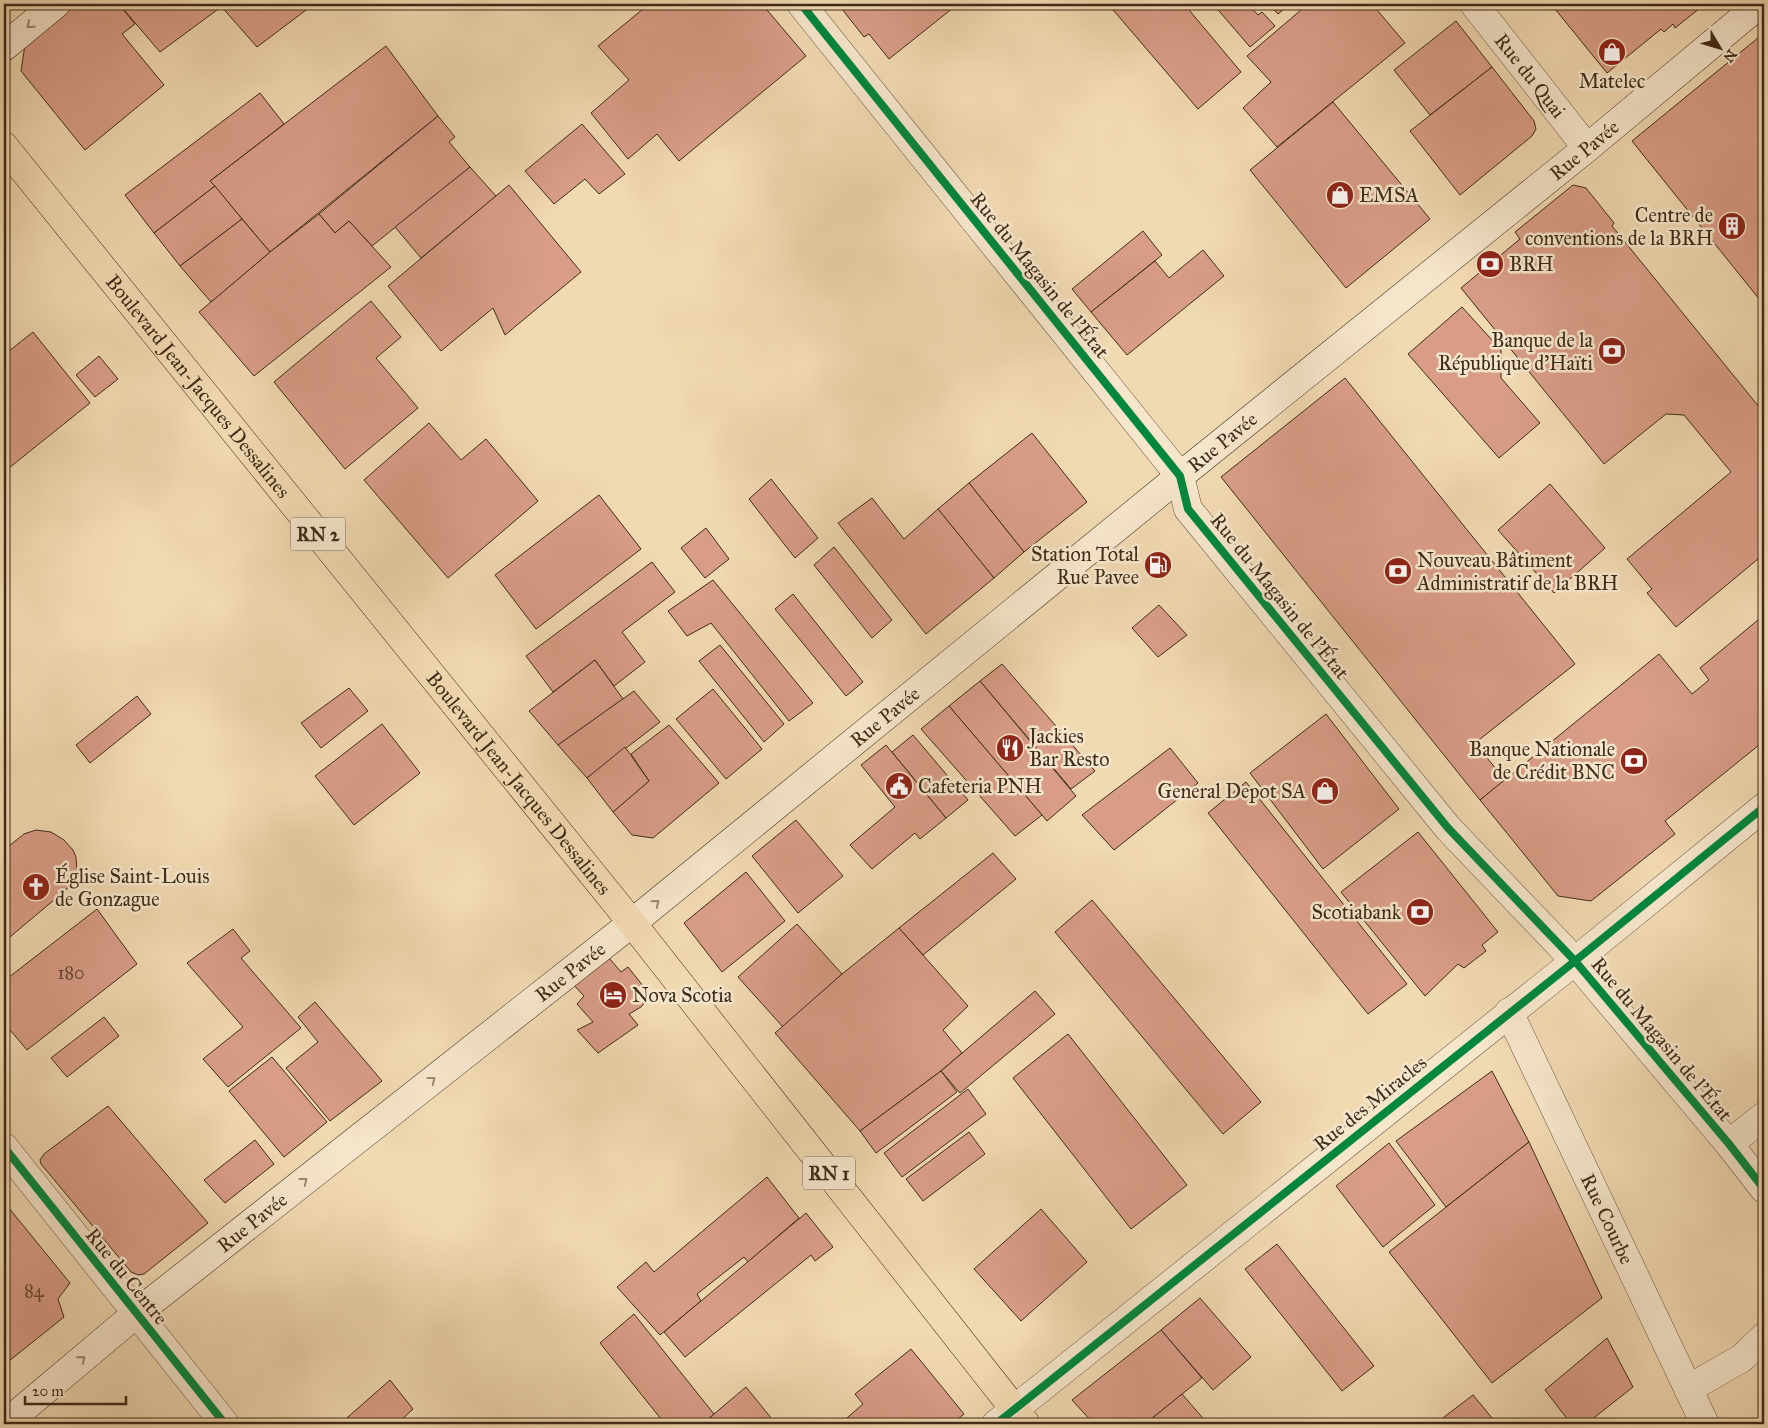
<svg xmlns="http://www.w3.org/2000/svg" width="1768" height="1428" viewBox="0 0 1768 1428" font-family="'IM FELL Great Primer',serif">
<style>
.building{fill:#d99d87;stroke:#3f2b19}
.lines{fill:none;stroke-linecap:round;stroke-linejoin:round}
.street-casing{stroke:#6c563f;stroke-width:29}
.secondary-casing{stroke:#3f2b19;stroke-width:29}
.primary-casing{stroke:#3f2b19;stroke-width:29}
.street{stroke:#f6e6cc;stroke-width:28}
.secondary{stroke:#f6e6cc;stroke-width:28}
.primary{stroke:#f1d9b1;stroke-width:28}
.cycleway-casing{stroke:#f6e6cc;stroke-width:11}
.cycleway{stroke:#00873e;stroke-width:8}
.oneway{stroke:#9a8872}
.labels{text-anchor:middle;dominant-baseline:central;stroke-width:5;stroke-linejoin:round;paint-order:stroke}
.number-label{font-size:18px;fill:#664834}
.shield{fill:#f6e6cc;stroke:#76634f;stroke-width:1}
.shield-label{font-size:19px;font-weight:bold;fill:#3f2b19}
.street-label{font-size:20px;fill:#3f2b19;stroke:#f6e6cc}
.poi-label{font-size:20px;fill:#3f2b19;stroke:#f6e6cc;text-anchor:start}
</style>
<rect width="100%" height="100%" fill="#f1d9b1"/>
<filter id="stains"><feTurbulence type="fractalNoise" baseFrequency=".004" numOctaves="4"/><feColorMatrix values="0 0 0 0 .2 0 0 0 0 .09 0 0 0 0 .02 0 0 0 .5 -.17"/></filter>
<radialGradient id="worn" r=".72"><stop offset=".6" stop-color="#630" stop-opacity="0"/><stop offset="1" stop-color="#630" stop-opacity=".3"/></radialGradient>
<g class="building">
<path d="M 65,4 L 119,4 L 135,24 L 122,34 L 164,85 L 85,150 L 21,71 L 26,38 Z"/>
<path d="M 119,4 L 219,4 L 221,7 L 160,52 Z"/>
<path d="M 219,4 L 308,4 L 310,7 L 257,47 Z"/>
<path d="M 649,4 L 762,4 L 806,56 L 679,161 L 657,134 L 628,159 L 591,113 L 629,80 L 598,46 Z"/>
<path d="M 838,4 L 958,4 L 889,59 L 869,34 L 864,37 Z"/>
<path d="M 1108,4 L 1184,4 L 1241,72 L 1198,109 Z"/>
<path d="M 1213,4 L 1248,4 L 1258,15 L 1262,12 L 1275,26 L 1250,47 Z"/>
<path d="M 1269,4 L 1290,4 L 1278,14 Z"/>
<path d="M 1308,4 L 1372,4 L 1405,43 L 1277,147 L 1243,108 L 1271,82 L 1247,56 Z"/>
<path d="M 1551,4 L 1705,4 L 1675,28 L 1673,24 L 1664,32 L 1661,29 L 1607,73 Z"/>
<path d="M 1456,21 L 1492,67 L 1430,115 L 1394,70 Z"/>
<path d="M 1764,33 L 1764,305 L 1632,141 Z"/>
<path d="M 386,46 L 438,116 L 270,252 L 210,181 Z"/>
<path d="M 1492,67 L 1534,121 L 1536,129 L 1532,136 L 1460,195 L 1410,131 Z"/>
<path d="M 260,93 L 284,124 L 210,181 L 215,186 L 154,233 L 125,195 Z"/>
<path d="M 1333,102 L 1430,219 L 1346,288 L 1250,170 Z"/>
<path d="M 438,116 L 455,137 L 449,142 L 470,167 L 372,246 L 349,221 L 335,233 L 319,214 Z"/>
<path d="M 582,124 L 625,174 L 599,194 L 585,179 L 554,204 L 525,171 Z"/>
<path d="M 470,167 L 496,196 L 421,258 L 395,227 Z"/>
<path d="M 509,185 L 581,272 L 505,335 L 493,308 L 441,351 L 388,286 Z"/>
<path d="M 1573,185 L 1586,188 L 1614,223 L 1612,226 L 1764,413 L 1764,554 L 1676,627 L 1647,593 L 1652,589 L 1627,559 L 1731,472 L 1684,415 L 1666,414 L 1604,464 L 1461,288 L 1520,239 L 1515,232 Z"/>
<path d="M 215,186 L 242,219 L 180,266 L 154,233 Z"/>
<path d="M 319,214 L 335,233 L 349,221 L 391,267 L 254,376 L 199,312 L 270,252 Z"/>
<path d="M 242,219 L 270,252 L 211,302 L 180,266 Z"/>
<path d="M 1143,231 L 1162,255 L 1091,312 L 1072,289 Z"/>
<path d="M 1203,250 L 1224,276 L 1127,355 L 1091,312 L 1155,261 L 1169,278 Z"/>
<path d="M 371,301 L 401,337 L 376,358 L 418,408 L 345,469 L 274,382 Z"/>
<path d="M 1462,307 L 1501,350 L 1501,378 L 1540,423 L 1499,458 L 1408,354 Z"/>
<path d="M 33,332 L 90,403 L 4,472 L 4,355 Z"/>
<path d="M 99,356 L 118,379 L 95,397 L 76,375 Z"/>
<path d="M 1345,378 L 1575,664 L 1475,743 L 1505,780 L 1480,800 L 1221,477 Z"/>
<path d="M 429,423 L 461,460 L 486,439 L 538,501 L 448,578 L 364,480 Z"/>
<path d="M 1032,433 L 1087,502 L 1024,552 L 969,483 Z"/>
<path d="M 771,479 L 818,538 L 795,558 L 749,499 Z"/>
<path d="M 969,483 L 1024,552 L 994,578 L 938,509 Z"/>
<path d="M 1550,484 L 1605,548 L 1554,593 L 1498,530 Z"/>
<path d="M 599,495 L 641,549 L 536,629 L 495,575 Z"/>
<path d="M 872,498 L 904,539 L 938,509 L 994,578 L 926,634 L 838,523 Z"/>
<path d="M 706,528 L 729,559 L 705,578 L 681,548 Z"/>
<path d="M 834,547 L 892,620 L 872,638 L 814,565 Z"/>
<path d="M 652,562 L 675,592 L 622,632 L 645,662 L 614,686 L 595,660 L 553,692 L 526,656 Z"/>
<path d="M 713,580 L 813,703 L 789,721 L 711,623 L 687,636 L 668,611 Z"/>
<path d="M 793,594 L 863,682 L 846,696 L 775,609 Z"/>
<path d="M 1159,605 L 1187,635 L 1158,657 L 1132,628 Z"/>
<path d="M 1764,615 L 1764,741 L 1665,821 L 1675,834 L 1591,901 L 1558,896 L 1480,800 L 1659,654 L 1692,694 L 1709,680 L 1700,668 Z"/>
<path d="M 720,645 L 784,724 L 764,742 L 699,661 Z"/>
<path d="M 595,660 L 623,699 L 558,745 L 529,711 Z"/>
<path d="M 1002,664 L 1095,771 L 1071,789 L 980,681 Z"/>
<path d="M 980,681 L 1076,796 L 1047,821 L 949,706 Z"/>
<path d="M 349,688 L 368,711 L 321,748 L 301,723 Z"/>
<path d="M 713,689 L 762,749 L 726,779 L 676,719 Z"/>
<path d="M 634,691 L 660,722 L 587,778 L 558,745 Z"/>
<path d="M 137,696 L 151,714 L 90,763 L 76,745 Z"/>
<path d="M 949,706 L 1042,815 L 1015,836 L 921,729 Z"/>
<path d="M 1326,714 L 1399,809 L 1323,869 L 1250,773 Z"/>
<path d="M 382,724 L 420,773 L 354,825 L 315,776 Z"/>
<path d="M 669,725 L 719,783 L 653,838 L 632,835 L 613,812 L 649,781 L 631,754 Z"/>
<path d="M 913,735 L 968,800 L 946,818 L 892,752 Z"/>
<path d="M 886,745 L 946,818 L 920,839 L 915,833 L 872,869 L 850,845 L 895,807 L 861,765 Z"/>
<path d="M 625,747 L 649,781 L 613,812 L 587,778 Z"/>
<path d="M 1170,748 L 1198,783 L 1114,850 L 1082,815 Z"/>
<path d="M 1246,782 L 1407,984 L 1368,1014 L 1208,813 Z"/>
<path d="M 796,820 L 843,876 L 798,913 L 752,856 Z"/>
<path d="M 36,830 L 51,832 L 64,840 L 73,850 L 76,857 L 77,872 L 67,889 L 4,942 L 4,850 L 24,834 Z"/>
<path d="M 1418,832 L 1498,932 L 1482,945 L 1486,951 L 1464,968 L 1458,964 L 1425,996 L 1341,892 Z"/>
<path d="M 993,853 L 1016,879 L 923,955 L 899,928 Z"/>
<path d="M 746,872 L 785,921 L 722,972 L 684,923 Z"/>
<path d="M 1092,900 L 1261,1102 L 1223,1134 L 1055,932 Z"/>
<path d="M 97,909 L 137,964 L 27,1050 L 4,1023 L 4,981 Z"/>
<path d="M 797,924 L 842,974 L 783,1027 L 738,977 Z"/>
<path d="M 899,928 L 968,1006 L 943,1030 L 962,1053 L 941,1071 L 860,1131 L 775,1033 L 842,974 Z"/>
<path d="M 233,929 L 250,951 L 241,958 L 301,1028 L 228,1087 L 203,1059 L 243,1027 L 187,963 Z"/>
<path d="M 604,952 L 621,972 L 628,967 L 651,996 L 641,1007 L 629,1014 L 638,1025 L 598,1053 L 577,1030 L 593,1022 L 577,1004 L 584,996 L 570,981 Z"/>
<path d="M 1035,991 L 1055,1014 L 960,1093 L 941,1071 Z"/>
<path d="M 315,1002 L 382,1081 L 330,1121 L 286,1068 L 318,1042 L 298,1017 Z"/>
<path d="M 104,1017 L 119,1036 L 67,1077 L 51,1058 Z"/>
<path d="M 1068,1034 L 1187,1185 L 1131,1229 L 1013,1078 Z"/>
<path d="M 272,1057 L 327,1122 L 284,1157 L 229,1091 Z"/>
<path d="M 941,1071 L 957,1092 L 876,1153 L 860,1131 Z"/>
<path d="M 1492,1071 L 1529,1142 L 1446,1207 L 1396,1141 Z"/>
<path d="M 968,1089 L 986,1114 L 902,1177 L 884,1153 Z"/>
<path d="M 108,1106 L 208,1223 L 144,1274 L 138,1275 L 131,1272 L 41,1164 L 40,1160 L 44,1154 Z"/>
<path d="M 969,1132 L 985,1154 L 923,1201 L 906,1179 Z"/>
<path d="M 255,1140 L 274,1164 L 225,1203 L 204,1180 Z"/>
<path d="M 1529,1142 L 1602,1298 L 1492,1383 L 1389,1252 Z"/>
<path d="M 1389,1143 L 1435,1205 L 1383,1247 L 1336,1186 Z"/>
<path d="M 767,1177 L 799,1218 L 748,1262 L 744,1257 L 697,1294 L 701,1301 L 660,1335 L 617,1287 L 646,1262 L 654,1272 Z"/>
<path d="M 4,1202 L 70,1283 L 58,1299 L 64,1317 L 4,1365 Z"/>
<path d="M 1041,1209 L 1087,1262 L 1021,1321 L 974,1269 Z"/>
<path d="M 806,1213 L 833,1247 L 815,1261 L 811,1255 L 685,1357 L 664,1332 Z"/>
<path d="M 1277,1244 L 1374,1366 L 1342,1391 L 1245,1269 Z"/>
<path d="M 1200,1298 L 1251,1357 L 1213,1390 L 1161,1330 Z"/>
<path d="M 634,1314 L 714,1414 L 703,1424 L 665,1424 L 600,1343 Z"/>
<path d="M 1161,1330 L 1202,1378 L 1145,1424 L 1094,1424 L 1072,1400 Z"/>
<path d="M 1607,1338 L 1633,1387 L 1586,1424 L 1571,1424 L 1545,1390 Z"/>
<path d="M 911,1349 L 964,1414 L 952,1424 L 840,1424 L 863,1404 L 855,1394 Z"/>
<path d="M 390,1380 L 413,1409 L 397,1424 L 340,1424 Z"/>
<path d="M 746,1387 L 776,1424 L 703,1424 L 714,1414 Z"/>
<path d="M 1182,1394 L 1208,1424 L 1145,1424 Z"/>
<path d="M 1473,1395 L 1497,1424 L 1435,1424 Z"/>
</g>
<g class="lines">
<defs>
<g id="street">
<path d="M 801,4 L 1180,476 L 1188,509 L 1448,828 L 1575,961 L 1729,1144 L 1764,1189"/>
<path id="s1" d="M 1474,4 L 1587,148"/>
<path id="s2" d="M 1509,1012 L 1705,1424"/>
<path d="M 1729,1144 L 1764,1116"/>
<path d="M 4,1147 L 225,1424"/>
<path d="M 1688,1389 L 1742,1358 L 1764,1337"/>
<path d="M 996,1424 L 1575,961 L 1764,807"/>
</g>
<g id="secondary">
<path d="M 4,47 L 56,4"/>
<path id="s3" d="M 5,1424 L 137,1313 L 632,923 L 1180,476 L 1587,148 L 1760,4"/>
</g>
<g id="primary">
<path id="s4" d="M 4,146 L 632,923 L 1026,1424"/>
</g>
</defs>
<use href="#street" class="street-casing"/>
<use href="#secondary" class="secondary-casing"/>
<use href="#primary" class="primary-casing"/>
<use href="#street" class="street"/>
<use href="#secondary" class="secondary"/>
<use href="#primary" class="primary"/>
<defs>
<g id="cycleway">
<path d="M 801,4 L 1180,476 L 1188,509 L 1448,828 L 1575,961 L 1729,1144 L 1764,1189"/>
<path d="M 4,1147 L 225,1424"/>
<path d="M 996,1424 L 1575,961 L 1764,807"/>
</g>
</defs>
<use href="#cycleway" class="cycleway-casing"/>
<use href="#cycleway" class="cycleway"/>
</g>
<defs><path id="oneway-chevron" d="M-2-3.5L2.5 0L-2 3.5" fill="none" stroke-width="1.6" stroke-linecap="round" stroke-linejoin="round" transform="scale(1.25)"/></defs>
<g class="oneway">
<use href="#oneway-chevron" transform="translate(30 25) rotate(141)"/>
<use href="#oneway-chevron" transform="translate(656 903) rotate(-39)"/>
<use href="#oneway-chevron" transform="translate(432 1080) rotate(-38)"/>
<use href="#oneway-chevron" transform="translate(304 1181) rotate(-38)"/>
<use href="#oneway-chevron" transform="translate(82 1359) rotate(-40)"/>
</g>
<defs>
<symbol id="shop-disc" viewBox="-11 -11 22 22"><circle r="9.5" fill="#8f2418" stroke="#f6e6cc"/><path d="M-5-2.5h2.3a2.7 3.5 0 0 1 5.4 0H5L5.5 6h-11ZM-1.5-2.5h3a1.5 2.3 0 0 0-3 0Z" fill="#fff"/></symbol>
<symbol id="building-disc" viewBox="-11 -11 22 22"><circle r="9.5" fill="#8f2418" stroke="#f6e6cc"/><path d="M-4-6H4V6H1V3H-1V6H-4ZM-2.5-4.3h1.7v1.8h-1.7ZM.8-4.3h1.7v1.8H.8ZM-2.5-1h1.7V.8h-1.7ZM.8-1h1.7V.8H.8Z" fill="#fff"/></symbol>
<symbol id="bank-disc" viewBox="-11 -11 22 22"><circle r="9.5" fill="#8f2418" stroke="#f6e6cc"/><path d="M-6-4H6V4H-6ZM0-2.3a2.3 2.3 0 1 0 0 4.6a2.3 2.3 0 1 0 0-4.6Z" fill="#fff"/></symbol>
<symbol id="fuel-disc" viewBox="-11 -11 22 22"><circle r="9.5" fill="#8f2418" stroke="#f6e6cc"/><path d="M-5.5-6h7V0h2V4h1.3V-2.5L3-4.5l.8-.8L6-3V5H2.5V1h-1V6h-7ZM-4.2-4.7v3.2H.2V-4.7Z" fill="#fff"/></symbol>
<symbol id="restaurant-disc" viewBox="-11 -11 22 22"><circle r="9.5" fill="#8f2418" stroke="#f6e6cc"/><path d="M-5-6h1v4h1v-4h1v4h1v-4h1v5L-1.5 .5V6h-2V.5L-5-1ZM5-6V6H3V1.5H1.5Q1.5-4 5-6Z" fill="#fff"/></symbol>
<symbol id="civic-disc" viewBox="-11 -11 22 22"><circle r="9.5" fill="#8f2418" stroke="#f6e6cc"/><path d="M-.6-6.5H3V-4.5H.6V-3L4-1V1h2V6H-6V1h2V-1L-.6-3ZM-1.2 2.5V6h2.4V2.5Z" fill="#fff"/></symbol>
<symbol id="church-disc" viewBox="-11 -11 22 22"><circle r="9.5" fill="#8f2418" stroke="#f6e6cc"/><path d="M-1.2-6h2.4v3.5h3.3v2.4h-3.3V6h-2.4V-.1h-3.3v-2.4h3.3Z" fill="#fff"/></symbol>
<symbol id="hotel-disc" viewBox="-11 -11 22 22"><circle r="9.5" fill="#8f2418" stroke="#f6e6cc"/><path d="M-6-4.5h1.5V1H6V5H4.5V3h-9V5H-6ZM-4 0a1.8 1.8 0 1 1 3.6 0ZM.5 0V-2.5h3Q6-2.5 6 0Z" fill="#fff"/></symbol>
</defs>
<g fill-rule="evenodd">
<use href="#shop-disc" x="1596" y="36" width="32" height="32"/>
<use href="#shop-disc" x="1324" y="179" width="32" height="32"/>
<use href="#building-disc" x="1716" y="210" width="32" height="32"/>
<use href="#bank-disc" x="1474" y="248" width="32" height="32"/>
<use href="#bank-disc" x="1596" y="335" width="32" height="32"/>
<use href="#fuel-disc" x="1142" y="549" width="32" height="32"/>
<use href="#bank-disc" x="1382" y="555" width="32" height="32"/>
<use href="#restaurant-disc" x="994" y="732" width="32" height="32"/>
<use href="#bank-disc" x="1618" y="745" width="32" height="32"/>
<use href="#civic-disc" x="883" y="770" width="32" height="32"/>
<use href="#shop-disc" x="1309" y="775" width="32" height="32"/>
<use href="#church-disc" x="20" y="871" width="32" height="32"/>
<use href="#bank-disc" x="1404" y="896" width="32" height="32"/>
<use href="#hotel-disc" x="597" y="979" width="32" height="32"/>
</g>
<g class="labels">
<g class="number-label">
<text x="71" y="973">180</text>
<text x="34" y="1291">84</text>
</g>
<g class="shield">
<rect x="290.5" y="517.5" width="55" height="33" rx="4"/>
<rect x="803" y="1156.5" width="52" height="33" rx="4"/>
</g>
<g class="shield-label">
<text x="318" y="534">RN 2</text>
<text x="829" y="1173">RN 1</text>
</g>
<g class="street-label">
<text stroke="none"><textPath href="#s1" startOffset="91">Rue du Quai</textPath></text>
<text stroke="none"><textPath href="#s3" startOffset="2029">Rue Pavée</textPath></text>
<text transform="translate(1040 275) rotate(51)">Rue du Magasin de l'État</text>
<text stroke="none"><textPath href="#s4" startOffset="309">Boulevard Jean-Jacques Dessalines</textPath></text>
<text stroke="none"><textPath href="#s3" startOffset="1564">Rue Pavée</textPath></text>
<text transform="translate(1280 596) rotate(51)">Rue du Magasin de l'État</text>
<text stroke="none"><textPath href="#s3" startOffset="1129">Rue Pavée</textPath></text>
<text stroke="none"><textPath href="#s4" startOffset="819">Boulevard Jean-Jacques Dessalines</textPath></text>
<text stroke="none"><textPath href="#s3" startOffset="724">Rue Pavée</textPath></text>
<text transform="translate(1662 1039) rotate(50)">Rue du Magasin de l'État</text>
<text transform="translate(1370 1103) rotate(-39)">Rue des Miracles</text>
<text stroke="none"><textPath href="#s2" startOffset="229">Rue Courbe</textPath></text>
<text stroke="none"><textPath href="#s3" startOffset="319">Rue Pavée</textPath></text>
<text transform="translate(127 1276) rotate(51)">Rue du Centre</text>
</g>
<g class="poi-label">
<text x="1612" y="81" text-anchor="middle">Matelec</text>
<text x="1359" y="195">EMSA</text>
<text x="1713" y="215" text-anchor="end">Centre de<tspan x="1713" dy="23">conventions de la BRH</tspan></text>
<text x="1509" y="264">BRH</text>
<text x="1593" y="340" text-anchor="end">Banque de la<tspan x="1593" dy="23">République d'Haïti</tspan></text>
<text x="1139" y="554" text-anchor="end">Station Total<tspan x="1139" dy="23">Rue Pavee</tspan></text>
<text x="1417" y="560">Nouveau Bâtiment<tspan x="1417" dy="23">Administratif de la BRH</tspan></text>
<text x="1029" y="736">Jackies<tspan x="1029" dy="23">Bar Resto</tspan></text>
<text x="1615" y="749" text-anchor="end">Banque Nationale<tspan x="1615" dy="23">de Crédit BNC</tspan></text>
<text x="918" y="786">Cafeteria PNH</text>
<text x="1306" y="791" text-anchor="end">General Depot SA</text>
<text x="55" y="876">Église Saint-Louis<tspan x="55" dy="23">de Gonzague</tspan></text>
<text x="1401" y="912" text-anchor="end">Scotiabank</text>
<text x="632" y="995">Nova Scotia</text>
</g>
</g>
<rect width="1768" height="1428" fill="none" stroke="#f1d9b1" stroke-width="20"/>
<rect x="5" y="5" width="1758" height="1418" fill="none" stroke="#3f2b19" stroke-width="2.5"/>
<rect x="10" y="10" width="1748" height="1408" fill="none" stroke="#3f2b19"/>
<g transform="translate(1720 48) rotate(128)" stroke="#f6e6cc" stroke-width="4" paint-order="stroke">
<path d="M0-4L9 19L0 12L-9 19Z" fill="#3f2b19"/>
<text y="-8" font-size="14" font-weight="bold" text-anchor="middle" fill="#3f2b19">N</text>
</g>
<path d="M25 1396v8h101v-8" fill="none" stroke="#3f2b19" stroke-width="2.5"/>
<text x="32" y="1396" font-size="15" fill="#3f2b19" stroke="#f6e6cc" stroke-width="4" paint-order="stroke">20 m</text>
<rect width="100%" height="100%" filter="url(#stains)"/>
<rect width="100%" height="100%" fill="url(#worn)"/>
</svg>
